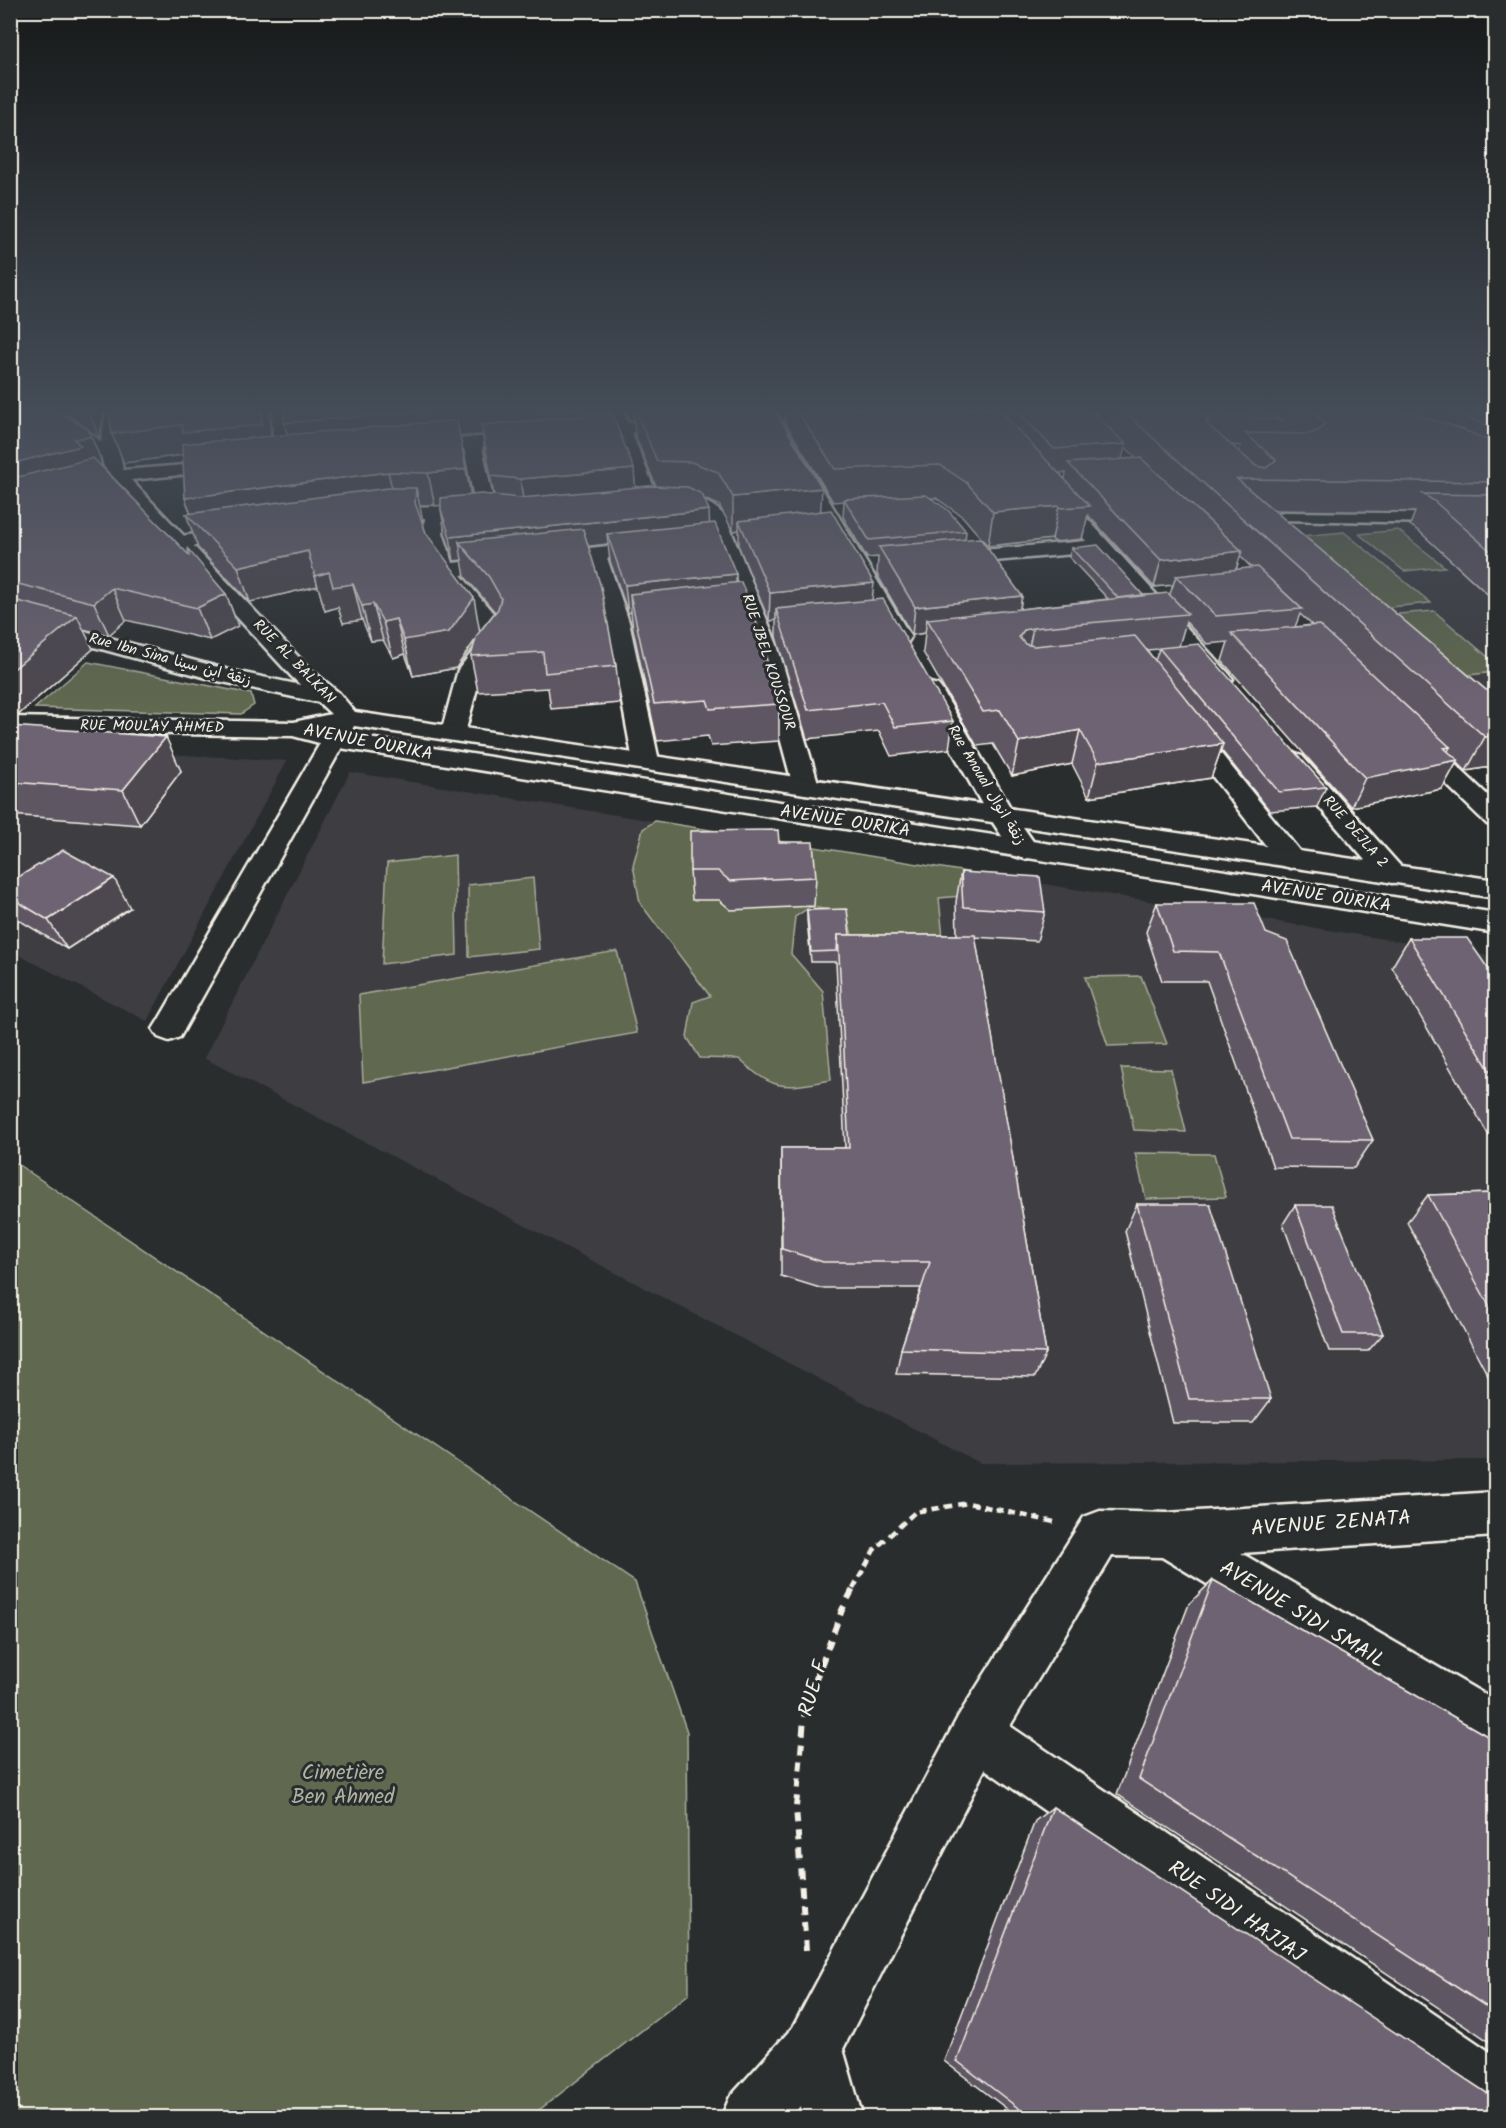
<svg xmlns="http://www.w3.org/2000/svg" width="1506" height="2128" viewBox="0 0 1506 2128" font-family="Kalam,'Playpen Sans Arabic',sans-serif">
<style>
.built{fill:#3e3e43}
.green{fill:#60684f;stroke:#aaac9c;stroke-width:1.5}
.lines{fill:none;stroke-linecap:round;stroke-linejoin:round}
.service-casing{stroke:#f4f1e8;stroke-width:5}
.minor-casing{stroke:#f4f1e8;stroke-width:5}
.tertiary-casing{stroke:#f4f1e8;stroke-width:5}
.path-far1{stroke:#f4f1e8;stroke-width:4.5;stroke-dasharray:8 5;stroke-linecap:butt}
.path{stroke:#f4f1e8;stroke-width:6;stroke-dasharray:10 8;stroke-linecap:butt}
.service{fill:#2a2d2e;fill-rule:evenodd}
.minor{fill:#2a2d2e;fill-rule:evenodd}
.tertiary{fill:#2a2d2e;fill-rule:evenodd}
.wall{fill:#5f5663;stroke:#f4f1e8;stroke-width:1.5;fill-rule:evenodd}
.shaded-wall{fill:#4d4650;stroke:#f4f1e8;stroke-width:1.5}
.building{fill:#6e6473;stroke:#f4f1e8;stroke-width:1.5}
.labels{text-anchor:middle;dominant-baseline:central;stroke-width:6;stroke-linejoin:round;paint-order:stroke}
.far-street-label{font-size:15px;fill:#f4f1e8;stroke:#2a2d2e}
.street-label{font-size:18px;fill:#f4f1e8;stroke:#2a2d2e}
.near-street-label{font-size:21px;fill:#f4f1e8;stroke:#2a2d2e}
.near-park-label{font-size:21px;fill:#b1b3a3;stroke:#2a2d2e}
</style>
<rect width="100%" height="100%" fill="#2a2d2e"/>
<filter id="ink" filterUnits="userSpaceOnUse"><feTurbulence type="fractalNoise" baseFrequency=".0167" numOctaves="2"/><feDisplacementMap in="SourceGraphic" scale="12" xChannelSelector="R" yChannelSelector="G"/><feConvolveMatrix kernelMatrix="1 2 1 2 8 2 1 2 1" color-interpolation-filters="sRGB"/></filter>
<g filter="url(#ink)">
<g class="built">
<path d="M 1250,523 L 1495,524 L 1495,743 Z"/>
<path d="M 10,745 L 287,761 L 147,1021 L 11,951 Z"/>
<path d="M 350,772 L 1495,957 L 1495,1460 L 980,1463 L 204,1058 Z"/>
</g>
<g class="green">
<path d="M 1398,530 L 1445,567 L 1404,571 L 1359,534 Z"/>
<path d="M 1344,532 L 1431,603 L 1360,610 L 1279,538 Z"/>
<path d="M 1434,611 L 1495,663 L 1495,672 L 1441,678 L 1374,616 Z"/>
<path d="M 88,662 L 251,694 L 254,705 L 241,714 L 35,708 Z"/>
<path d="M 655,821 L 1016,880 L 985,894 L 939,898 L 944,948 L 854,943 L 846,912 L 810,907 L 795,917 L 791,954 L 823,991 L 831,1080 C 785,1088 775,1093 739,1059 L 700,1058 L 687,1037 L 693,1002 L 710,996 L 640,903 L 633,865 L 643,829 Z"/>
<path d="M 455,855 L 457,955 L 382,964 L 387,863 Z"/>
<path d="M 533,878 L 539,949 L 469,957 L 468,885 Z"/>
<path d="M 617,951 L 637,1033 L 363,1082 L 359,995 Z"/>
<path d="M 1141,976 L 1167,1044 L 1108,1046 L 1085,977 Z"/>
<path d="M 1121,1068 L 1171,1069 L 1186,1132 L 1134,1130 Z"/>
<path d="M 1135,1153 L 1214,1154 L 1226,1197 L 1146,1199 Z"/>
<path d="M 10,1159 L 635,1582 L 687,1732 L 689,1994 L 530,2117 L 11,2117 Z"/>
</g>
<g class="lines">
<defs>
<path id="service" d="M 1283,512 L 1496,514 L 1496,524 L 1277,520 L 1275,517 Z"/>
<g id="minor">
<path d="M 42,409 L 59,409 L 118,455 L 115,459 C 98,463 52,423 42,409 Z"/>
<path d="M 272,409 L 288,409 L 291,460 L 282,465 L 273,460 Z"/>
<path d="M 606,409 L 622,409 L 658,498 C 680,490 712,499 726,518 L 777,645 L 819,786 L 815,792 L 806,794 L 797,792 L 793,786 L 755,645 L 707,519 L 690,509 L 658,504 L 650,507 L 643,505 Z"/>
<path d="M 758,409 L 774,409 L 911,637 L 908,642 L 892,642 L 889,637 Z"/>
<path d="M 472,437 L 481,442 L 495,509 L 486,515 L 444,517 L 443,533 L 453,563 L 653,541 L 660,543 L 663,547 L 660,551 L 653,553 L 607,558 L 629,622 L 659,761 L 655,766 L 646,769 L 637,766 L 633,761 L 607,622 L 587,560 L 461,575 L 493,613 L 505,633 L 502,643 L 482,670 L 465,733 L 462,738 L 453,740 L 444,738 L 441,733 L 458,670 L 479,643 L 483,633 C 462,594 419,567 425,518 L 376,521 L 366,515 L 376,509 L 475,504 L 463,442 Z"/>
<path d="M 1055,489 L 1062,491 L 1229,674 L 1233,679 L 1229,684 L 1213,684 L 1096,552 L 949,565 L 942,563 L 939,559 L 942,555 L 949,553 L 1086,541 L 1046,495 Z"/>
<path d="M 241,528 L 248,530 L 251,534 L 248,538 L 181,548 L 174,546 L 171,542 L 174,538 L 181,536 Z"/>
<path d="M 10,611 L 229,670 L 339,693 L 343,698 L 339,703 L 331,705 L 218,681 L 10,624 Z"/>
<path d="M 930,683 L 938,685 L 942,690 L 1014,814 L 1039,850 L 1035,856 L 1025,859 L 1015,856 L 988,815 L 918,690 L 922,685 Z"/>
<path d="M 1188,722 L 1197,724 L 1301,853 L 1305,859 L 1301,865 L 1291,868 L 1281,865 L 1176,729 L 1179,724 Z"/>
<path d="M 334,733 L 343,735 L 346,740 L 180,1037 L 169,1041 L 158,1037 L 153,1029 L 158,1021 L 322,740 L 325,735 Z"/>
<path d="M 1417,735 L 1426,737 L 1496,803 L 1496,826 L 1487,824 L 1408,747 L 1405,742 L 1408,737 Z"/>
<path d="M 1293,753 L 1302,756 L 1402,868 L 1406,874 L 1402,880 L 1392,883 L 1382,880 L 1284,766 L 1280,761 L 1284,756 Z"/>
<path d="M 1496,1492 L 1496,1536 L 1241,1553 L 1496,1701 L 1496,1754 L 1478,1747 L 1162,1557 L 1112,1556 L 1010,1726 L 1496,2056 L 1496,2118 L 1475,2112 L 985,1769 L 843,2049 L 863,2118 L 803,2118 L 800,2106 L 791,2118 L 721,2118 L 730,2097 L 793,2027 L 959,1715 L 1084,1517 L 1100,1511 L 1167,1513 Z"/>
</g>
<g id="tertiary">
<path d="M 107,409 L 123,409 L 118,443 L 123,470 L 235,461 L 238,465 L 235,469 L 229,470 L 131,480 L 308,667 L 339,693 L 355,712 L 1496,880 L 1496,898 L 354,726 L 349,735 L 1496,913 L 1496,933 L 334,747 L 293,736 L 10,731 L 10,717 L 294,722 L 331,714 L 292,677 L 111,480 C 95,457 102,434 107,409 Z"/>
<path d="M 680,418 L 688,423 L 686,427 L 417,453 L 408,448 L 417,443 Z"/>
</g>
</defs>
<use href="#service" class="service-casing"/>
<use href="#minor" class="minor-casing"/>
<use href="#tertiary" class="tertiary-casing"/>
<path class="path-far1" d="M 853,1589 L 874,1550 L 915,1512 L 968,1503 L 1054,1522"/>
<path class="path" d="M 806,1950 L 796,1807 L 805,1708 L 842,1610 L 854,1587"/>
<use href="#service" class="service"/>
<use href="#minor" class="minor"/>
<use href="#tertiary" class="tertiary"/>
</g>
<g class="wall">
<path d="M 10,409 L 62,414 L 88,429 L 100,458 L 102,466 L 226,594 L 238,626 L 210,640 L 126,620 L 109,635 L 83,629 L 93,649 L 18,715 L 10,715 Z"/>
<path d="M 62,409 L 105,409 L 99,438 Z"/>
<path d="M 270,409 L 270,436 L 288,435 L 284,409 L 608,409 L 608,413 L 635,487 L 656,486 L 635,435 L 634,420 L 629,421 L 624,409 L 774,409 L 821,511 L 872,600 L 953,721 L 949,749 L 891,756 L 879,731 L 807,739 L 776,637 L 776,620 L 769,621 L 739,547 L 739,530 L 733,531 L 719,505 L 704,499 L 709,524 L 736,574 L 736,583 L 779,704 L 779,741 L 711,746 L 708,736 L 657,741 L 633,629 L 631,612 L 628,613 L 610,561 L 608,544 L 588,546 L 616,666 L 620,703 L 551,709 L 548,688 L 478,692 L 471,656 L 475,641 L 456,668 L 413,676 L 405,654 L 393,658 L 383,640 L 371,641 L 362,620 L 343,623 L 338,607 L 325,611 L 318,586 L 250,602 L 198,548 L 186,514 L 191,514 L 185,498 L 183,455 L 124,463 L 112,434 ZM 482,434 L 494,495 L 471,495 L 460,436 ZM 419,505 L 441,505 L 441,510 L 445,533 L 454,561 L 462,560 L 465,577 L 495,612 L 480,631 L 426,533 L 423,524 Z"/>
<path d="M 785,409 L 998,409 L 1002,412 L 1003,409 L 1089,409 L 1096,415 L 1097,409 L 1489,409 L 1496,414 L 1496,602 L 1420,532 L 1410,525 L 1415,512 L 1273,510 L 1486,690 L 1496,766 L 1466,771 L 1457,762 L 1442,789 L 1351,807 L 1222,661 L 1228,642 L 1207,644 L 1186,622 L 1179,646 L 1326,787 L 1317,807 L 1270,811 L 1221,750 L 1211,778 L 1089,797 L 1072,764 L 1012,776 L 993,744 L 977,746 L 923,652 L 925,633 L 912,635 L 877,574 L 878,557 L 867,558 L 843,517 L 844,501 L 833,502 L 785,422 ZM 1232,445 L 1241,446 L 1239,452 ZM 1125,447 L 1137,458 L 1122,459 ZM 1059,473 L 1066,473 L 1065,479 ZM 931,498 L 936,498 L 963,517 L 988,546 L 1052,539 L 1055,542 L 1082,539 L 1088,515 L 1154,587 L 1173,585 L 1170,594 L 1143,595 L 1071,548 L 1069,557 L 1108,599 L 1020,609 L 1022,596 L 965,540 L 966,531 ZM 1240,556 L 1252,568 L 1236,570 ZM 1300,614 L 1312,625 L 1295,627 ZM 1159,649 L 1155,661 L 1147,650 Z"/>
<path d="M 10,726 L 181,771 L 140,825 L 10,815 Z"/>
<path d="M 779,842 L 816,877 L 814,906 L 731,910 L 719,900 L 692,900 L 690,871 Z"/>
<path d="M 961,872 L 1045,912 L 1037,941 L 975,937 L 1046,1353 L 1035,1377 L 896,1374 L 901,1349 L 921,1288 L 820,1288 L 781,1276 L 781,1148 L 845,1148 L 836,962 L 811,962 L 807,920 L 807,910 L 850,935 L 957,935 L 956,902 Z"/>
<path d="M 10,882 L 130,908 L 67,949 L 17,919 L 10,909 Z"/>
<path d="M 1157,903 L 1266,933 L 1373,1140 L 1354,1168 L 1273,1167 L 1207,981 L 1162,981 L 1146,932 Z"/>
<path d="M 1409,938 L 1496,980 L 1496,1148 L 1392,967 Z"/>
<path d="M 1496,1193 L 1496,1391 L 1407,1222 L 1428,1195 Z"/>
<path d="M 1137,1204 L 1271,1399 L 1253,1423 L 1173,1423 L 1125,1231 Z"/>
<path d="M 1295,1205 L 1383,1334 L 1368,1351 L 1329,1351 L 1283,1224 Z"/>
<path d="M 1213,1580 L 1496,1741 L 1496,2046 L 1117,1794 L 1189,1604 Z"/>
<path d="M 1053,1807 L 1496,2118 L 1019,2118 L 944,2061 L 1035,1821 Z"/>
</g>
<g class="shaded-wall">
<path d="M 88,409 L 105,409 L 99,438 Z"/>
<path d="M 262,409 L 270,409 L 271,454 L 190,454 L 124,463 L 112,434 Z"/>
<path d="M 447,409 L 608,409 L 609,423 L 293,452 L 284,423 Z"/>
<path d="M 628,409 L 633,409 L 634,420 L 629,421 Z"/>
<path d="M 1210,414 L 1202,443 L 1205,419 Z"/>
<path d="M 88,429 L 100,458 L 102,466 L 10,498 L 10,464 L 74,439 Z"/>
<path d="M 466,469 L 472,502 L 435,506 L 428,473 Z"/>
<path d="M 634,469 L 636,494 L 524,505 L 520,479 Z"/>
<path d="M 388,472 L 396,505 L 194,522 L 185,498 Z"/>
<path d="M 416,488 L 423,521 L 423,537 L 415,503 Z"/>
<path d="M 822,488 L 820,521 L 739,521 L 739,530 L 733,531 L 733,497 Z"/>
<path d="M 1059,506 L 1052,539 L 988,546 L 993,512 Z"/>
<path d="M 709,510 L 710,533 L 607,534 L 608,544 L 473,559 L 459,542 L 462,560 L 454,561 L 450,537 Z"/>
<path d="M 308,551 L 318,586 L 250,602 L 238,567 Z"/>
<path d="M 1242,551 L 1233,578 L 1176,576 L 1173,585 L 1154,587 L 1161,560 Z"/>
<path d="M 329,572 L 353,584 L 362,620 L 343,623 L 338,607 L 325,611 L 315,576 Z"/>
<path d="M 736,574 L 736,601 L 630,594 L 631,612 L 628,613 L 625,585 Z"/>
<path d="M 874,583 L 871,610 L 776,609 L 776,620 L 769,621 L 770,593 Z"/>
<path d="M 112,588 L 126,620 L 109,635 L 94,603 Z"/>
<path d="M 226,594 L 238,626 L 210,640 L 197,608 Z"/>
<path d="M 1022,596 L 1017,623 L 927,619 L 925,633 L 912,635 L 915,607 Z"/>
<path d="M 474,598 L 480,633 L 456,668 L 413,676 L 404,640 Z"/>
<path d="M 373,604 L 383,640 L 371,641 L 362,606 Z"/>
<path d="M 77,616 L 93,649 L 18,715 L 10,702 L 10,672 Z"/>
<path d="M 396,619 L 405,654 L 393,658 L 383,622 Z"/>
<path d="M 1033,628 L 1026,661 L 1019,637 L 1024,630 Z"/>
<path d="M 1080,730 L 1072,764 L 1012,776 L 1019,742 Z"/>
<path d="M 1496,735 L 1496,766 L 1466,771 L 1485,737 Z"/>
<path d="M 166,737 L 181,771 L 140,825 L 123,790 Z"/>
<path d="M 1223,744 L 1211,778 L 1089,797 L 1098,762 Z"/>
<path d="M 1450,747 L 1442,763 L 1458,760 L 1442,789 L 1351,807 L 1365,778 L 1444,748 Z"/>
<path d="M 114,878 L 130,908 L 67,949 L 48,920 Z"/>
</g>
<g class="building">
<path d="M 10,409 L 56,409 L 62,414 L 88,429 L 90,437 L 74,439 L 81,446 L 10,464 Z"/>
<path d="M 110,409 L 262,409 L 262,425 L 183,432 L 182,425 L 112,434 L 109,414 Z"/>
<path d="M 284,409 L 447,409 L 284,423 Z"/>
<path d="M 635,409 L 774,409 L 822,488 L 733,497 L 718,472 L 691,462 L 657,461 Z"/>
<path d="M 796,409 L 998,409 L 1090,506 L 1061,508 L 1059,506 L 993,512 L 967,483 L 940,465 L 835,469 Z"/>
<path d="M 1015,409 L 1089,409 L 1126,444 L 1054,449 Z"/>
<path d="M 1121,409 L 1254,409 L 1284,420 L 1210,414 L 1205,419 L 1209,426 L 1256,466 L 1266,468 L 1276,460 L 1245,433 L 1308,434 L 1318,431 L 1325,423 L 1312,413 L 1303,409 L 1398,409 L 1462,429 L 1496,444 L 1496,482 L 1237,479 L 1486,690 L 1496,690 L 1496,735 L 1485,737 Z"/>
<path d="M 1446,409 L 1489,409 L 1496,414 L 1496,429 Z"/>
<path d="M 612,413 L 634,469 L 520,479 L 491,476 L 481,425 Z"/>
<path d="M 457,420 L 466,469 L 428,473 L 388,472 L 185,498 L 182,444 Z"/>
<path d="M 93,458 L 189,555 L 188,549 L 226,594 L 197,608 L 112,588 L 94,603 L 10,582 L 10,479 Z"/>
<path d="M 1141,458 L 1242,551 L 1161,560 L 1068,463 Z"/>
<path d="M 649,486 L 688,487 L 702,494 L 709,510 L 450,537 L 441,510 L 441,498 L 481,494 L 521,498 Z"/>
<path d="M 388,488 L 416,488 L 415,503 L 426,533 L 474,598 L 449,632 L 404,640 L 396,619 L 383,622 L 373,604 L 362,606 L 353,584 L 333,587 L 329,572 L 315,576 L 308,551 L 238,567 L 186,514 Z"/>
<path d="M 1423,494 L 1496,495 L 1496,556 L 1434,501 Z"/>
<path d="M 926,495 L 948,510 L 966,531 L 869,540 L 844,499 Z"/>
<path d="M 831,510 L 874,583 L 770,593 L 739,521 Z"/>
<path d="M 715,523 L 736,574 L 625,585 L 607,534 Z"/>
<path d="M 583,529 L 601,587 L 616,666 L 545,673 L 543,652 L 471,656 L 477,635 L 498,609 L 501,598 L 489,577 L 459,542 Z"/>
<path d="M 980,538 L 1022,596 L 915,607 L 879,547 Z"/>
<path d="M 1098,545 L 1143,595 L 1118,598 L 1071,548 Z"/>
<path d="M 1257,567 L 1302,609 L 1216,616 L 1176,576 Z"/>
<path d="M 741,582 L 753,610 L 779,704 L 710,709 L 707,700 L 654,704 L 630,594 Z"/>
<path d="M 1168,593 L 1188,614 L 1033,628 L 1024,630 L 1019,637 L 1025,644 L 1034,646 L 1135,636 L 1223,744 L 1098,762 L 1080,730 L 1019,742 L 1000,710 L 983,712 L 927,619 Z"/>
<path d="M 10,599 L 77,616 L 10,672 Z"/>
<path d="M 883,599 L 953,721 L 895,727 L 882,702 L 808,710 L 776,609 Z"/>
<path d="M 1319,625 L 1450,747 L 1444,748 L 1458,760 L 1365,778 L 1231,633 Z"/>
<path d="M 1199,644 L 1326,787 L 1279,792 L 1159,648 Z"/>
<path d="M 10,726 L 166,737 L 123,790 L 10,782 Z"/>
<path d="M 778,830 L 779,842 L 813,842 L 816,877 L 730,881 L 718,871 L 690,871 L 690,831 Z"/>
<path d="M 63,850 L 114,878 L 48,920 L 10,897 L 10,882 Z"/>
<path d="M 961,872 L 1040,877 L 1045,912 L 963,907 Z"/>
<path d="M 1157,903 L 1254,903 L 1266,933 L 1287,941 L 1373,1140 L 1289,1139 L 1219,952 L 1173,951 Z"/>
<path d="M 847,909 L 850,935 L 838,935 L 837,951 L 811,952 L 807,910 Z"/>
<path d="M 838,935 L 975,935 L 1046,1353 L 901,1349 L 930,1262 L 823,1262 L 782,1249 L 781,1148 L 849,1148 Z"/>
<path d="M 1409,938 L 1467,938 L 1496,980 L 1496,1081 Z"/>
<path d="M 1496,1193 L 1496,1318 L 1428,1195 Z"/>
<path d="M 1137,1204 L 1210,1204 L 1271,1399 L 1189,1399 Z"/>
<path d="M 1295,1205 L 1332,1205 L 1383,1334 L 1343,1334 Z"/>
<path d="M 1213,1580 L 1496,1741 L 1496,2013 L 1139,1779 Z"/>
<path d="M 1053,1807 L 1496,2099 L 1496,2118 L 1031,2118 L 957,2061 Z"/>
</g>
</g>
<linearGradient id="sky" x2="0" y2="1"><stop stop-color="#171919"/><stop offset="0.58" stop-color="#444c57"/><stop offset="1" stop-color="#444c57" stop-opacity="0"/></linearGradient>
<rect width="1506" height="706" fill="url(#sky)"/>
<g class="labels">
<g class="far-street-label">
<text transform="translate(170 660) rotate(15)">Rue Ibn Sina زنقة ابن سينا</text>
<text transform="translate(294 662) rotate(46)">RUE AL BALKAN</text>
<text transform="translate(768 662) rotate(72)">RUE JBEL KOUSSOUR</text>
<text transform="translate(152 727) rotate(1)">RUE MOULAY AHMED</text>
<text transform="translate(986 785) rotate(59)">Rue Anoual زنقة انوال</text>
<text transform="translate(1355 832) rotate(49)">RUE DEJLA 2</text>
</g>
<g class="street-label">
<text transform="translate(368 743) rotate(11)">AVENUE OURIKA</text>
<text transform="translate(845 822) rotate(9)">AVENUE OURIKA</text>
<text transform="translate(1326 897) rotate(9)">AVENUE OURIKA</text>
</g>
<g class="near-street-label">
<text transform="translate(1331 1524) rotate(-4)">AVENUE ZENATA</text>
<text transform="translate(1302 1615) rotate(31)">AVENUE SIDI SMAIL</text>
<text transform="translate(814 1689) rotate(-73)">RUE F</text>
<text transform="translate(1236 1912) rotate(35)">RUE SIDI HAJJAJ</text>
</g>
<g class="near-park-label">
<text x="343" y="1773">Cimetière<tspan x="343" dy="24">Ben Ahmed</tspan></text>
</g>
</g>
<rect width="1506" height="2128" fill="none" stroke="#2a2d2e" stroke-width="36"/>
<rect x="18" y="18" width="1470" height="2092" fill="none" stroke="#f4f1e8" stroke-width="2" filter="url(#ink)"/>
</svg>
